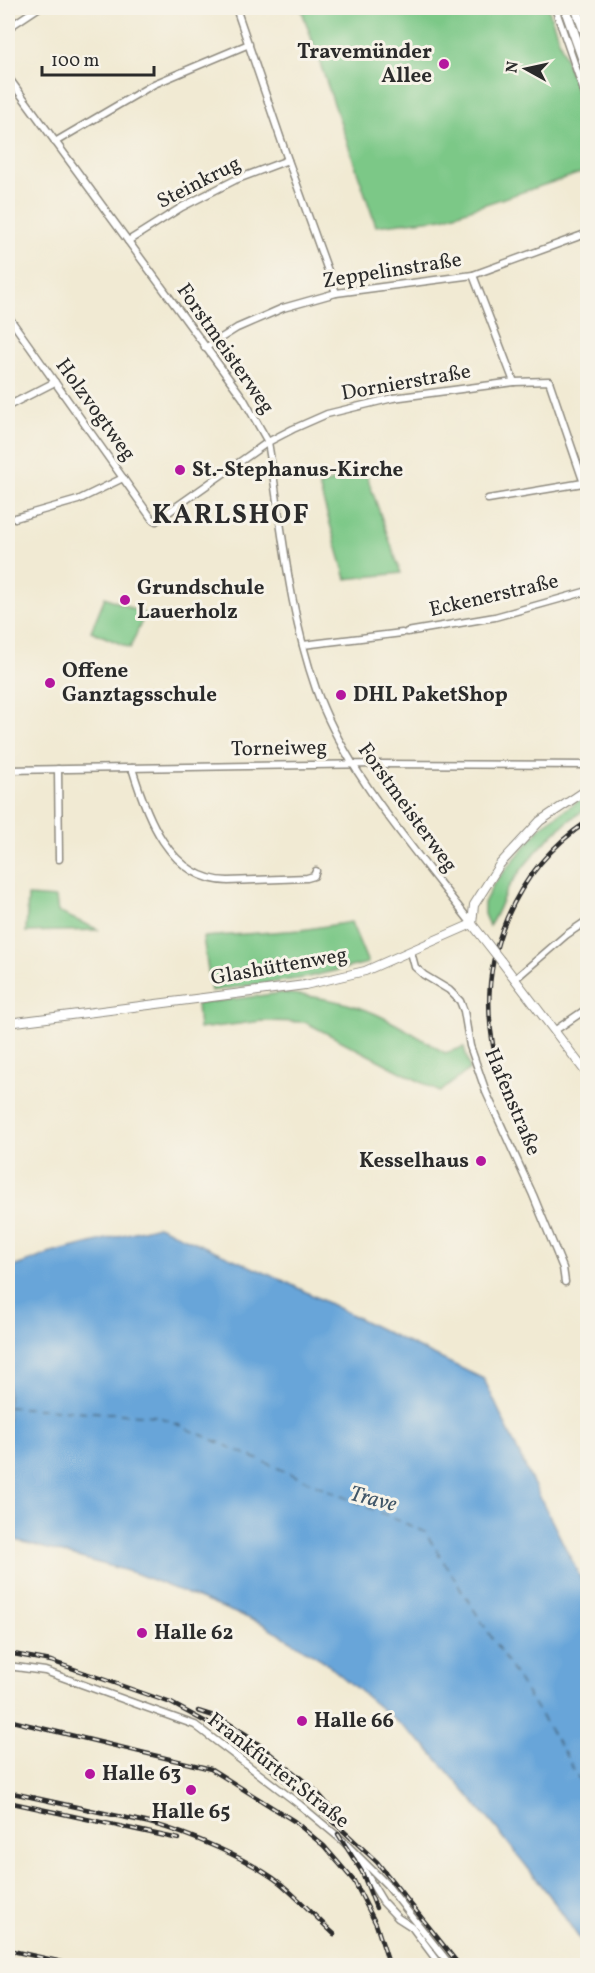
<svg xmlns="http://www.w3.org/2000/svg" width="595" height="1973" viewBox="0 0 595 1973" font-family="Vollkorn,serif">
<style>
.green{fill:#7cc887;stroke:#547a59;stroke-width:1.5}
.water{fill:#67a5d9;stroke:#496882;stroke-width:1.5}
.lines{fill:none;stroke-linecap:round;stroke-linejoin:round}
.ferry{stroke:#405668;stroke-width:1.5;stroke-dasharray:8 6;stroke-linecap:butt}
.minor-casing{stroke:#8e8a7f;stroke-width:9}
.tertiary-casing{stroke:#8e8a7f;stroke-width:10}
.trunk-casing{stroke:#8e8a7f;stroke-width:12}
.minor{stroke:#fff;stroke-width:6}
.tertiary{stroke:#fff;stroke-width:8}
.trunk{stroke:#fff;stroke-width:9}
.rail-casing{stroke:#2b2b2b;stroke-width:4.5}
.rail{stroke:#f7f3e8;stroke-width:2;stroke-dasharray:7;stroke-linecap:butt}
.tertiary-bridge-casing{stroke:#8e8a7f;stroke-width:10;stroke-linecap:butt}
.tertiary-bridge{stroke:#fff;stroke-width:8}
.poi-dot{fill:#b5179e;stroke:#f7f3e8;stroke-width:2}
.labels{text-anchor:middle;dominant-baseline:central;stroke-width:6;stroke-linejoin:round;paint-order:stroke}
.poi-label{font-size:21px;font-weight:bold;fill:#2b2b2b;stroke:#f7f3e8;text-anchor:start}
.street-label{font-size:21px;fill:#2b2b2b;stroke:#f7f3e8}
.water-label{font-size:22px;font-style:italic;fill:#405668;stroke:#f7f3e8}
.district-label{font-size:27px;font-weight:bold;letter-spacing:1.5px;fill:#2b2b2b;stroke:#f7f3e8}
</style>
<rect width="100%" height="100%" fill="#f7f3e8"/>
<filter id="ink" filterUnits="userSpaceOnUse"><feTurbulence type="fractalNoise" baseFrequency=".0167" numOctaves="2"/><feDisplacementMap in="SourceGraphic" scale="12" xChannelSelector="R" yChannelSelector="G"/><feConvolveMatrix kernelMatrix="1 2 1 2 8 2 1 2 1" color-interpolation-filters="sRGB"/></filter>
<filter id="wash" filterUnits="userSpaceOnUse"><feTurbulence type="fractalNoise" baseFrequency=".008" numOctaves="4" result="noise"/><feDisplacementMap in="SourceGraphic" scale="24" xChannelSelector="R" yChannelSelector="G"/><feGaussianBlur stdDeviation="1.35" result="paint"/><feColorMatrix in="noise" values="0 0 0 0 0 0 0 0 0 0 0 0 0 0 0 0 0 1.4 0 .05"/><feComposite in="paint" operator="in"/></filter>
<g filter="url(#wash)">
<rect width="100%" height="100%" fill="#f1ead3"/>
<g class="green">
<path d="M 301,8 L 548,8 L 587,121 L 587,171 L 443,218 L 376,226 Z"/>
<path d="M 364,468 L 401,573 L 346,579 L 319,486 Z"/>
<path d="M 105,597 L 145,614 L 130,648 L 91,631 Z"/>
<path d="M 587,795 L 587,808 C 555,828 529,857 508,888 C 501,900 498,914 489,926 L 484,914 L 484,903 L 493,885 L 543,825 Z"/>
<path d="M 28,896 L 56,898 L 58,912 L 99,930 L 26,932 Z"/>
<path d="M 351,922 L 368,963 L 304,978 L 211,991 L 203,937 L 301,930 Z"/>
<path d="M 281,993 C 310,995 350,1002 376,1014 C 400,1025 422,1039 445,1053 L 464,1047 L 470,1069 L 440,1092 L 305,1022 L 262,1021 L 199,1029 L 197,1004 Z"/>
</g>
<path class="water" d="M 158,1226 L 284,1281 L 402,1340 L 484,1379 L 530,1477 L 587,1591 L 588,1936 L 581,1941 L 550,1896 L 497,1829 L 426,1746 L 321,1659 L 263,1624 L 135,1573 L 8,1538 L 8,1269 L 51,1253 Z"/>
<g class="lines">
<path class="ferry" d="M 8,1407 L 158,1416 L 425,1532 L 565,1754 L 588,1795"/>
</g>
</g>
<g filter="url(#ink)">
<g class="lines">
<defs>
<g id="minor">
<path d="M 236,8 L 288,160 L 336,293"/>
<path d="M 555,8 L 588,103"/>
<path d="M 8,28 L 38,8"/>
<path d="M 8,77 L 243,398 L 268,442 C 282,525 288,609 316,689 C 345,772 418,854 472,924"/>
<path d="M 55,142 L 154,84 L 249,44"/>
<path d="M 128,241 L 182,207 L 235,180 L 288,160"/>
<path d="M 473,275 L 514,382"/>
<path d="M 8,316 L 152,519 L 156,521 L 268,442 L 293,429 L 327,414 L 393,398 L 514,382 L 549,381 L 588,495"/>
<path d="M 205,348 L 237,328 L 283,308 L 336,293 L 473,275 L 588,233"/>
<path d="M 8,406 L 55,382"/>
<path d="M 488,499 L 583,483"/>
<path d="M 15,518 L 78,500 L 123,478"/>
<path d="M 407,632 L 495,617 L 588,591"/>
<path d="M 303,645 L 402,633"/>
<path d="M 132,768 C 146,814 169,880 228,881 L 307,878 L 314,876 L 316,871"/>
<path d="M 58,769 L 59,859"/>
<path d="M 8,770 L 376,764 L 588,765"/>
<path d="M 411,952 L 415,967 L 424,975 L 449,990 L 460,1001 L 464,1011 L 470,1046 L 486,1092 L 533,1195 L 563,1268 L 565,1282"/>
<path d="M 515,979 L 566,935 L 588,920"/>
<path d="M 554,1031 L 588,1008"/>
<path d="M 8,1666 L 45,1671 L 195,1725 L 300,1805 L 342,1840 L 387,1885 L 451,1966"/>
<path d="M 359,1862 L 383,1902 L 398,1918 L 412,1927 L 441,1966"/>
</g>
<g id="tertiary">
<path d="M 472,924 L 474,905 L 500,864 L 540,821 L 588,789"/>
<path d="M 472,924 L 483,938"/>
<path d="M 501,961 L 588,1075"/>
<path d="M 8,1023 L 305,985 L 365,971 L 472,924"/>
</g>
<g id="trunk">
<path d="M 565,8 L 588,73"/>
<path d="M 576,8 L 588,40"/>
</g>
</defs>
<use href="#minor" class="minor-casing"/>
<use href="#tertiary" class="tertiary-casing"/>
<use href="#trunk" class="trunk-casing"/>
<use href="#minor" class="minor"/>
<use href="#tertiary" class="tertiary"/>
<use href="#trunk" class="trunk"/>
<defs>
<g id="rail">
<path d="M 530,1149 C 516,1115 500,1081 493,1045 C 477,957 514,870 588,821"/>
<path d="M 8,1653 L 51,1661 L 171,1703 L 215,1727 L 253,1754 L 324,1813 L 377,1862 L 460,1966"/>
<path d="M 198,1711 L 220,1718 L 247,1735 L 314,1789 L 340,1818"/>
<path d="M 8,1720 L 211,1769 L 294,1821 L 324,1846 L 354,1881 L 376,1924 L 389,1964"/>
<path d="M 8,1792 L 150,1823 C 188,1833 249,1859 280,1883 C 299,1899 316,1917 334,1934"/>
<path d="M 8,1802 L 179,1839"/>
<path d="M 338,1834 L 362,1872 L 376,1908"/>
<path d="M 8,1950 L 80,1966"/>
<path d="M 8,1960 L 35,1964"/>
</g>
</defs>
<use href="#rail" class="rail-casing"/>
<use href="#rail" class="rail"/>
<defs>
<path id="tertiary-bridge" d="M 483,938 L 501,961"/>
</defs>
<use href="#tertiary-bridge" class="tertiary-bridge-casing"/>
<use href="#tertiary-bridge" class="tertiary-bridge"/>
</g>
</g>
<g class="poi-dot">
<circle cx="444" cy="64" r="6"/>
<circle cx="180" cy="470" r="6"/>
<circle cx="125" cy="600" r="6"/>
<circle cx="50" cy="683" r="6"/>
<circle cx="341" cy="695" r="6"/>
<circle cx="481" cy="1161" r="6"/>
<circle cx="142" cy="1633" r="6"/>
<circle cx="302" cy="1721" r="6"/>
<circle cx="90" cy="1774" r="6"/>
<circle cx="191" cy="1790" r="6"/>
</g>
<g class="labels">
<g class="poi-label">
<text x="432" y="52" text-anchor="end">Travemünder<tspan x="432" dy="24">Allee</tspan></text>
<text x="192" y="470">St.-Stephanus-Kirche</text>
<text x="137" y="588">Grundschule<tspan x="137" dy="24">Lauerholz</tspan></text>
<text x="62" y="671">Offene<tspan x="62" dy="24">Ganztagsschule</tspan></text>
<text x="353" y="695">DHL PaketShop</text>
<text x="469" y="1161" text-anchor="end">Kesselhaus</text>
<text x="154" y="1633">Halle 62</text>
<text x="314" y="1721">Halle 66</text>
<text x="102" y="1774">Halle 63</text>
<text x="191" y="1812" text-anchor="middle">Halle 65</text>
</g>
<g class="street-label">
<text transform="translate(199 183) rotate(-27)">Steinkrug</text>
<text transform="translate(392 271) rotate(-9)">Zeppelinstraße</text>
<text transform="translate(225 349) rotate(55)">Forstmeisterweg</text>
<text transform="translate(406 383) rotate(-10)">Dornierstraße</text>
<text transform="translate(95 410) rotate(54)">Holzvogtweg</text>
<text transform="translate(494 596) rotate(-13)">Eckenerstraße</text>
<text transform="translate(279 749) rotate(-1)">Torneiweg</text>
<text transform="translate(407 808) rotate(54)">Forstmeisterweg</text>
<text transform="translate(279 967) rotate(-10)">Glashüttenweg</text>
<text transform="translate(512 1102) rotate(67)">Hafenstraße</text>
<text transform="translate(278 1771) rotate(38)">Frankfurter Straße</text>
</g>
<g class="water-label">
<text transform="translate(373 1500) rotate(14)">Trave</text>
</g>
<g class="district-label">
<text x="231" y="516">KARLSHOF</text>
</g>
</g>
<rect width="595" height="1973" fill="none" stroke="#f7f3e8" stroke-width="30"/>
<g transform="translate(526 69) rotate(278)" stroke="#f7f3e8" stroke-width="4.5" paint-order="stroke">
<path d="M0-4.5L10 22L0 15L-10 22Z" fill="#2b2b2b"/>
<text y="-9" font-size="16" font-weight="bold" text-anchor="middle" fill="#2b2b2b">N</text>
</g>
<path d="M42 66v9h112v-9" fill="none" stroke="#2b2b2b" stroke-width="3"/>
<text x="51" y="66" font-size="18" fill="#2b2b2b" stroke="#f7f3e8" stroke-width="4.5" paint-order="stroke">100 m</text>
</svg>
